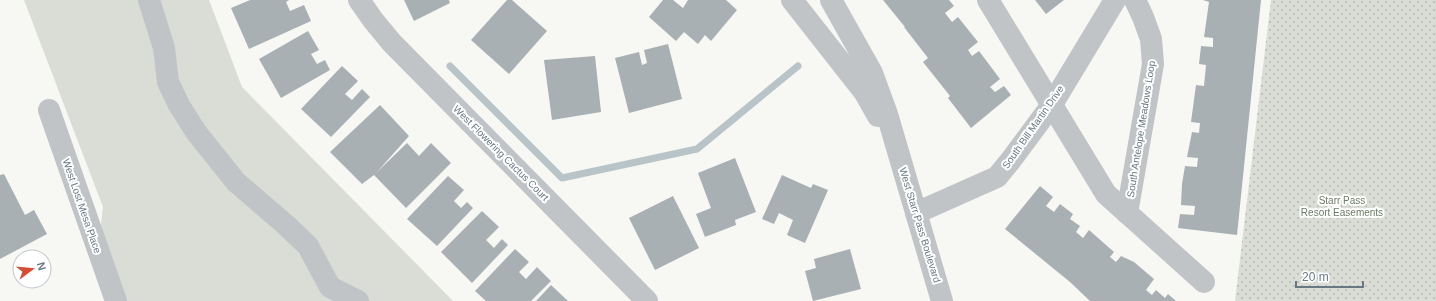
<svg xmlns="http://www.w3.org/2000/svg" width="1436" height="301" viewBox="0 0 1436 301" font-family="Arial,sans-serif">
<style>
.grass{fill:#d9ddd5}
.park{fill:url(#park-dots)}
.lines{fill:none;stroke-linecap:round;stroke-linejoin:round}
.stream{stroke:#b8c4c7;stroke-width:7}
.building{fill:#a8b0b4}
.minor{stroke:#c0c4c7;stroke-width:22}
.labels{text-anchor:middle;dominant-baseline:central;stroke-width:4;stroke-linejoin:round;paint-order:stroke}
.street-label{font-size:10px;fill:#687983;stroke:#fff}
.park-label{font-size:10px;fill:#6c7b66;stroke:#fff}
</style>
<defs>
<pattern id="park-dots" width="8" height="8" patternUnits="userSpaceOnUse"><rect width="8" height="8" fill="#d9ddd5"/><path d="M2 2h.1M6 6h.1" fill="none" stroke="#b4b8b2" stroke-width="1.8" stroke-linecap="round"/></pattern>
</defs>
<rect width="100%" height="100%" fill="#f7f7f4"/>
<path class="grass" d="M 24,0 L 209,0 L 242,87 L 453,301 L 117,301 L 98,250 L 103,207 Z"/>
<path class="park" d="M 1271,0 L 1436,0 L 1436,301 L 1235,301 Z"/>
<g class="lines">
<path class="stream" d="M 450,66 L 562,178 L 697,149 L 798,66"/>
</g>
<g class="building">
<path d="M 250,0 L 289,0 L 286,2 L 290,11 L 304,5 L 311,21 L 249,49 L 231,8 Z"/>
<path d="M 404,0 L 449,0 L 450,3 L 414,21 Z"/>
<path d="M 507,0 L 512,0 L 547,31 L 509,74 L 471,40 Z"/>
<path d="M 663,0 L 673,0 L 683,8 L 688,0 L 726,0 L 737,10 L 711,41 L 705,35 L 698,44 L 684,32 L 676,41 L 649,17 Z"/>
<path d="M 883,0 L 949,0 L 954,6 L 945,13 L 952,22 L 958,17 L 978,42 L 968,50 L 972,56 L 979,51 L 1000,79 L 990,87 L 995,92 L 1004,86 L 1011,95 L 971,128 L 948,98 L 950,96 L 923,62 L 928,58 L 904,27 L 905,27 Z"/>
<path d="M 1035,0 L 1064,0 L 1046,14 Z"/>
<path d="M 1203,0 L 1261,0 L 1237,235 L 1178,228 L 1180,214 L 1194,215 L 1195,206 L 1181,205 L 1182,184 L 1185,166 L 1197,167 L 1198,158 L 1187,157 L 1192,132 L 1199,133 L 1200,123 L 1191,122 L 1196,85 L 1204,86 L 1206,65 L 1199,64 L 1201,46 L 1213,47 L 1213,38 L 1204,37 L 1209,2 Z"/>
<path d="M 308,31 L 319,50 L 311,54 L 317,64 L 325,60 L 330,70 L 281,98 L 259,59 Z"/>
<path d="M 668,44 L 682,99 L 629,113 L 615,58 L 639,52 L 642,65 L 647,63 L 644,50 Z"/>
<path d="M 595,56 L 601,112 L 552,120 L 544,60 Z"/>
<path d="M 342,66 L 358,81 L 345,94 L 352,100 L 362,89 L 370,97 L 331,137 L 301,109 Z"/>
<path d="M 380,105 L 409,136 L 377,172 L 407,143 L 419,156 L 431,143 L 451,163 L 406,208 L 374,175 L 362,184 L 330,152 Z"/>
<path d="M 735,158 L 756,212 L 735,220 L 736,225 L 705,237 L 696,214 L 711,208 L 698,173 Z"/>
<path d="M 4,174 L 25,215 L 34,210 L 47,234 L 0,259 L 0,175 Z"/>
<path d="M 782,175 L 811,188 L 813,184 L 828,190 L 805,243 L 787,235 L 793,220 L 779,213 L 774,224 L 762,219 Z"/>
<path d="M 448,176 L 464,190 L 454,201 L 461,208 L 467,202 L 473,208 L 437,246 L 407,219 Z"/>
<path d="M 1040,186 L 1053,197 L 1046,206 L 1054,212 L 1060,204 L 1073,214 L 1070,219 L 1080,226 L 1076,232 L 1083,238 L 1089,230 L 1114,252 L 1110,257 L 1116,262 L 1121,256 L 1134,262 L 1154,279 L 1146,290 L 1152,295 L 1156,290 L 1165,298 L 1168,294 L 1176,301 L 1090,301 L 1070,282 L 1005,229 Z"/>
<path d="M 673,196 L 699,248 L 655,270 L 629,218 Z"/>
<path d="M 482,211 L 499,227 L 486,240 L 494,248 L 502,239 L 508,245 L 472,283 L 441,252 Z"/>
<path d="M 515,249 L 529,262 L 519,272 L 526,279 L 537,267 L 551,281 L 531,301 L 486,301 L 475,291 Z"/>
<path d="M 850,249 L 861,289 L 813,301 L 805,271 L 816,268 L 814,259 Z"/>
<path d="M 551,285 L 568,301 L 536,301 Z"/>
</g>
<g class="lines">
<g class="minor">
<path d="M 149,0 L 164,48 L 168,82 L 179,105 L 196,132 L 236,182 L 286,225 L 308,246 L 330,287 L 358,301"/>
<path d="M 359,0 L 373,20 L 392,43 L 647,301"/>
<path d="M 792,0 L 865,93 L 878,116"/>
<path d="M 831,0 L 872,73 L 887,114 L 942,301"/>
<path d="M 988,0 L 1106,194 L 1204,282"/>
<path d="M 49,110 L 116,301"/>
<path d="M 916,213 L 997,177 L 1011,160 L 1051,106 L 1115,0"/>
<path d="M 1127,213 L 1153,64 L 1151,39 L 1143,17 L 1135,0"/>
</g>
</g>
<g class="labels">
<g class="street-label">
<text transform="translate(1033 127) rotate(-55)">South Bill Martin Drive</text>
<text transform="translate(1141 129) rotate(-81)">South Antelope Meadows Loop</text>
<text transform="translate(501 153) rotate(45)">West Flowering Cactus Court</text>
<text transform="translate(82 206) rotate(71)">West Lost Mesa Place</text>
<text transform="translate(920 225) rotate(73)">West Starr Pass Boulevard</text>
</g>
<g class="park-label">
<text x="1342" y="200">Starr Pass<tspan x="1342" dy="12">Resort Easements</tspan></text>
</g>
</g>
<g transform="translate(32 269) rotate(74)"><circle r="19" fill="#ffffff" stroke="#c3c9cd"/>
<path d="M0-3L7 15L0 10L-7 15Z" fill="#d74d34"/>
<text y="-6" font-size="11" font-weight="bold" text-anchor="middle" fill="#687983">N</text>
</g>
<path d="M1296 281v6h67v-6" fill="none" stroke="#687983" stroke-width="2"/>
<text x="1302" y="281" font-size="12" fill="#687983" stroke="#ffffff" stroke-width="3" paint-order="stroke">20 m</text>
</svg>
